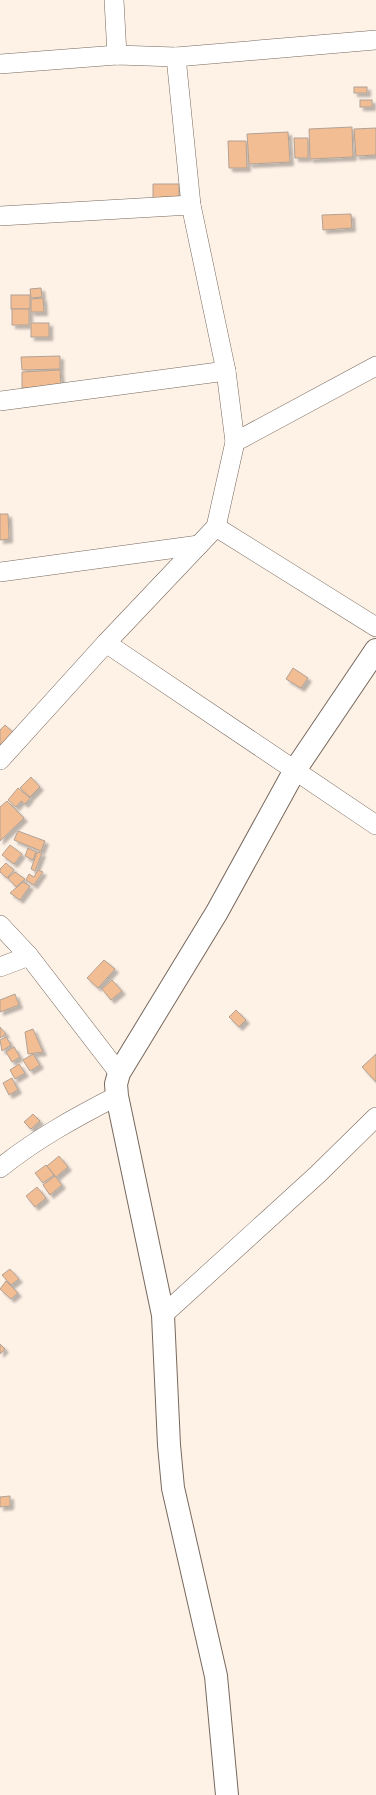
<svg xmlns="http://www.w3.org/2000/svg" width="376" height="1795" viewBox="0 0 376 1795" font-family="'Alegreya Sans',sans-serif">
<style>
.building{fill:#f2bd92;stroke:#b2a296;filter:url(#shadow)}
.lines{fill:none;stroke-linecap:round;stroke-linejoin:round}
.street-casing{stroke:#77685d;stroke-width:20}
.secondary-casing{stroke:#77685d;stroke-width:24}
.street{stroke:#fff;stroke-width:19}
.secondary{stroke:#fff;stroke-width:22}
</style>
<defs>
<filter id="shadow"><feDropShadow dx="3.5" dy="3.5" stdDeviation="1" flood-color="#0004"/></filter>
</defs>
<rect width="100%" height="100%" fill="#fef1e6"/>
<g class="building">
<rect x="354" y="87" width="13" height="6"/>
<rect x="360" y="100" width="12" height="7"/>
<path d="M 352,127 L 353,157 L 310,159 L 309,129 Z"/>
<path d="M 376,128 L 376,155 L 356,156 L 354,129 Z"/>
<path d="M 288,132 L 290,162 L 249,164 L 247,134 Z"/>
<path d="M 294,138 L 308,138 L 308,158 L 295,158 Z"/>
<path d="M 228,141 L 246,141 L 247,168 L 229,168 Z"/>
<path d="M 153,184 L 179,184 L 179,198 L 153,199 Z"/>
<path d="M 351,214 L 352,228 L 323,230 L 322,215 Z"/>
<path d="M 41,288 L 42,297 L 31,298 L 30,289 Z"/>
<rect x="11" y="295" width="19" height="14"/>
<path d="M 43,298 L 44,312 L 31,312 L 31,299 Z"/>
<rect x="12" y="309" width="17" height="16"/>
<rect x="31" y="323" width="18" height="14"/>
<path d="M 60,356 L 60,369 L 22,370 L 21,357 Z"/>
<path d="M 60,370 L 61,386 L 22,388 L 22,372 Z"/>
<path d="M 0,514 L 8,514 L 9,539 L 0,540 Z"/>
<path d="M 293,668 L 308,678 L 301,688 L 286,679 Z"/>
<path d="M 5,725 L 14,733 L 0,746 L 0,730 Z"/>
<path d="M 31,777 L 40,787 L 30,797 L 20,788 Z"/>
<path d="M 18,788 L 30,798 L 25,804 L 21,801 L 16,807 L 8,800 Z"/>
<path d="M 7,801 L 24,818 L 0,841 L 0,807 Z"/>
<path d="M 18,831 L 45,841 L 41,851 L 14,840 Z"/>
<path d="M 10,845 L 22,854 L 14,864 L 2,855 Z"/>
<path d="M 28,848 L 36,852 L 33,860 L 25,856 Z"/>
<path d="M 37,852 L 42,853 L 35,871 L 31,869 Z"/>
<path d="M 6,863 L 14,870 L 7,878 L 0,872 L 0,869 Z"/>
<path d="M 38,870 L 43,872 L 34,885 L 26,880 L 29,874 L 34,877 Z"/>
<path d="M 15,872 L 25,879 L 16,887 L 8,878 Z"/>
<path d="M 23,882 L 30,886 L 20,900 L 10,893 Z"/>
<path d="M 104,960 L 115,969 L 98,988 L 87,978 Z"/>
<path d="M 112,980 L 122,991 L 111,1000 L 102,989 Z"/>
<path d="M 15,994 L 19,1005 L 0,1012 L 0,1000 Z"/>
<path d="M 236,1010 L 246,1020 L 239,1027 L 229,1017 Z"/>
<path d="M 0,1027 L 6,1034 L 0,1038 Z"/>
<path d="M 33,1029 L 43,1052 L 28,1054 L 25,1032 Z"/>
<path d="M 6,1037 L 11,1045 L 2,1051 L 0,1040 Z"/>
<path d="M 14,1047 L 20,1057 L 12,1062 L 6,1052 Z"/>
<path d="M 33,1054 L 40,1065 L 30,1071 L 23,1060 Z"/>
<path d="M 376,1054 L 376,1082 L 362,1067 Z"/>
<path d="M 19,1064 L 25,1073 L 15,1079 L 10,1070 Z"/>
<path d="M 12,1078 L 18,1090 L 9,1095 L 3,1083 Z"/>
<path d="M 33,1114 L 40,1121 L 31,1129 L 24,1122 Z"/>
<path d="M 59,1156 L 68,1167 L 56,1177 L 47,1166 Z"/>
<path d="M 46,1165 L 54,1175 L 43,1183 L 35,1173 Z"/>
<path d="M 55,1176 L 62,1185 L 50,1195 L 43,1185 Z"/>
<path d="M 37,1187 L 46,1198 L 35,1207 L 26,1196 Z"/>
<path d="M 10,1269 L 19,1279 L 11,1285 L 2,1275 Z"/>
<path d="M 6,1281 L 18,1293 L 11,1299 L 0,1289 Z"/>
<path d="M 0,1344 L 5,1349 L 0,1354 Z"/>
<path d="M 10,1496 L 10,1506 L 0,1507 L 0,1497 Z"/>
</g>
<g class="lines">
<defs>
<g id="street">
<path d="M 114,0 L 117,55"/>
<path d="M 0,64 L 117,55 L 176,57 L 376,40"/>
<path d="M 0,216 L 191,205"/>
<path d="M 0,401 L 226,371"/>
<path d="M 235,442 L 376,366"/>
<path d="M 216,527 L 376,627"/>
<path d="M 0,572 L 199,545"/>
<path d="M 106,643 L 376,825"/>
<path d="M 0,760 L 106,643 L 216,527 L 235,442 L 226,371 L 191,205 L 176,57"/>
<path d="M 0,925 L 29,956 L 119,1073"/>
<path d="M 0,967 L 29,956"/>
<path d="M 0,1168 C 36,1139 76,1117 117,1096"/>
<path d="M 163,1315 L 318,1174 L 376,1117"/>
</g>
<path id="secondary" d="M 227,1795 L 216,1676 L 173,1488 L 169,1445 L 163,1315 L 117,1096 L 116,1084 L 119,1073 L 217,912 L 295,770 L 376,650"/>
</defs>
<use href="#street" class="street-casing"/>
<use href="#secondary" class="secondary-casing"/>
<use href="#street" class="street"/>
<use href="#secondary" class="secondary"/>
</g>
</svg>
